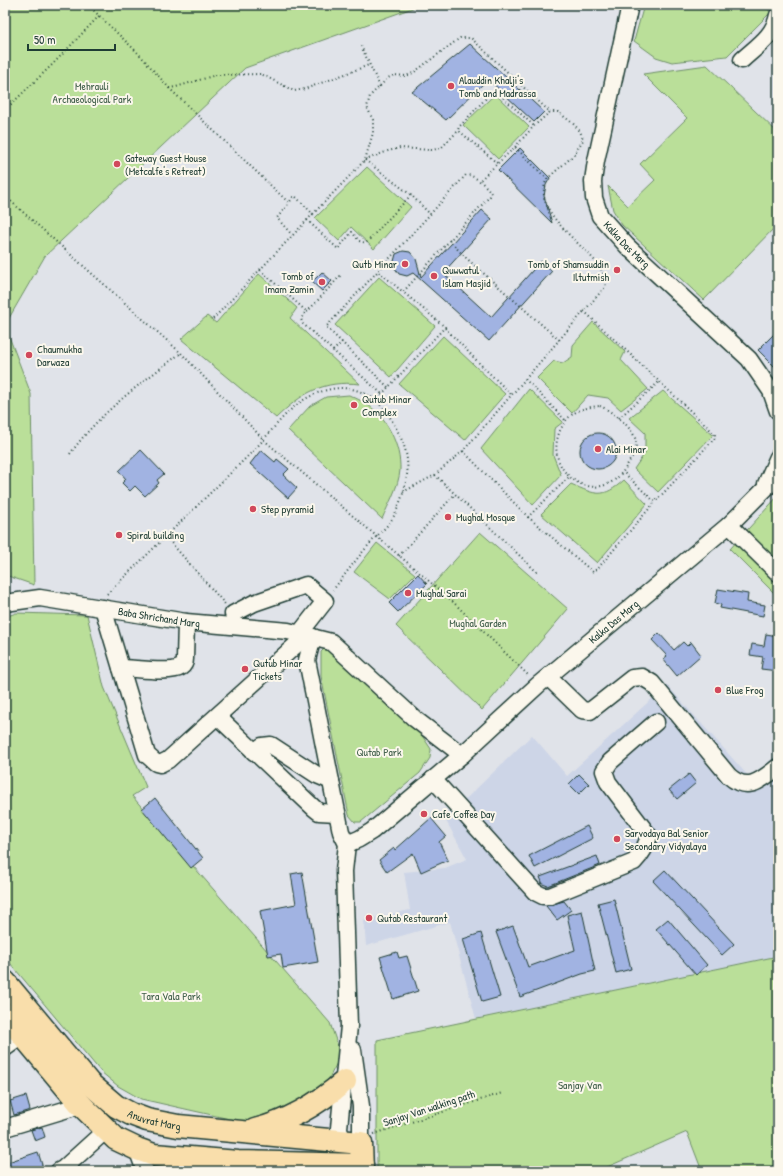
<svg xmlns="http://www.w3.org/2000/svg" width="783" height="1176" viewBox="0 0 783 1176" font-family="'Patrick Hand',sans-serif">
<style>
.built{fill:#cdd5e7}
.green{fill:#badf99;stroke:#6c8e66}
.building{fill:#a1b3e2;stroke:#1f3d34}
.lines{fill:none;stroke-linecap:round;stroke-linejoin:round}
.minor-casing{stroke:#1f3d34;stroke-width:19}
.highway-casing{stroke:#1f3d34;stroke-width:25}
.path{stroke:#1f3d34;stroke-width:2;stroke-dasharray:1 3;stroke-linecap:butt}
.minor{stroke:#fbf7ec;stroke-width:16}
.highway{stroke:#f9deab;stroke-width:22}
.poi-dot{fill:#d1495b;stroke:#fbf7ec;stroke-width:1.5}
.labels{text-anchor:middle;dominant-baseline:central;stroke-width:4;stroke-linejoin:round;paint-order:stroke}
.poi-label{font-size:11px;fill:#1f3d34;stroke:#fbf7ec;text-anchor:start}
.park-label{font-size:11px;fill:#3e5d48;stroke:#fbf7ec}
.street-label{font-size:11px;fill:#1f3d34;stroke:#fbf7ec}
</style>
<rect width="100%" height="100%" fill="#e0e3e9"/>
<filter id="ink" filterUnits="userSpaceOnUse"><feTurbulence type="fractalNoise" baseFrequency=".025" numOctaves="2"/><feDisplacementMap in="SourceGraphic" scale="8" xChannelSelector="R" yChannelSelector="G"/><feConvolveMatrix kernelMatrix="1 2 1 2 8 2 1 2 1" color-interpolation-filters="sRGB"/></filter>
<g filter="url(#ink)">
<path class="built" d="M 667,685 L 750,778 L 778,754 L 778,956 L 476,1019 L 450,922 L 366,946 L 364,920 L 410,910 L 404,872 L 445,868 L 467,859 L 445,819 L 532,735 L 567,776 Z"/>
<g class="green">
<path d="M 5,5 L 300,5 L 302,6 L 421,5 L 245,68 L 45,256 L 5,325 Z"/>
<path d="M 644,5 L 762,5 L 771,12 L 727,56 L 672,62 L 656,57 L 634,41 Z"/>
<path d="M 707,65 L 778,133 L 778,224 L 704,300 L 622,225 L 613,210 L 608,186 L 628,206 L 655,180 L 640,164 L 687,118 L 643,74 Z"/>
<path d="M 495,94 L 529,127 L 498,159 L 463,125 Z"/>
<path d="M 367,167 L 411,207 L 374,249 L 351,227 L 339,241 L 315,218 Z"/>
<path d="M 259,274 L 297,308 L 290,318 L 360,384 C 323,380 302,393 276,418 L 181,339 L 207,316 L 216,323 Z"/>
<path d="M 379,277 L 435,326 L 391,377 L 335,325 Z"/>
<path d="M 593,322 L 625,352 L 621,360 L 648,389 L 621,410 L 608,398 L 588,395 L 572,413 L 537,378 L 554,361 L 563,363 L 572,357 L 573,345 Z"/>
<path d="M 5,326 L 31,394 L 34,585 L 5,575 Z"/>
<path d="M 443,336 L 505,394 L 465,440 L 399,384 Z"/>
<path d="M 529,389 L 563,422 L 554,429 L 553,455 L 561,475 L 533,505 L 481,449 Z"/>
<path d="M 663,391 L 713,435 L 658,492 L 634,469 L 645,453 L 645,433 L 629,418 Z"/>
<path d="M 349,395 C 355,398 363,401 368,405 C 387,418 401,446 400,470 C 399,486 388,505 382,519 L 288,430 L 310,406 L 326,397 Z"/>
<path d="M 624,480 L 647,504 L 597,563 L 541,514 L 571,484 C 596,495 603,499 624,480 Z"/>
<path d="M 778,496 L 778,597 L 730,549 Z"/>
<path d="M 480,532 L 568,609 L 482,710 L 396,626 Z"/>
<path d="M 377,543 L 415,574 L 390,599 L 354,572 Z"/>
<path d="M 16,613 L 87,615 L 104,687 L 146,787 L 132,796 L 330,1023 L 341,1055 L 324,1088 L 292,1106 L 243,1122 L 141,1099 L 118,1086 L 101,1072 L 5,957 L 5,617 Z"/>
<path d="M 325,648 L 336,649 L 423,737 L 431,749 L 430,758 L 420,773 L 361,822 L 355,822 L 349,815 L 321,676 L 321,652 Z"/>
<path d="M 778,956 L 778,1171 L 702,1171 L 687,1132 L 598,1171 L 377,1171 L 377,1040 Z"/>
</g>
<g class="building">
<path d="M 470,44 L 544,112 L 534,122 L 488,79 L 446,120 L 412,92 Z"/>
<path d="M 520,148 L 550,178 L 546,185 L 544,196 L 552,223 L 498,170 Z"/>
<path d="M 482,210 L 492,219 L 443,273 L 491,317 L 541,261 L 552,271 L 489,341 L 413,273 L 407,276 L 399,274 L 393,265 L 396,254 L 403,251 L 410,252 L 416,259 L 421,277 Z"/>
<path d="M 322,272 L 332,281 L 322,291 L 312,282 Z"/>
<path d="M 778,330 L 778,370 L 758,350 Z"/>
<circle cx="598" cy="451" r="18"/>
<path d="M 141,450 L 164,474 L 157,480 L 159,483 L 145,496 L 135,486 L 130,491 L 122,483 L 126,479 L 119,471 Z"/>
<path d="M 261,450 L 275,462 L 277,459 L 289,469 L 283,475 L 297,488 L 288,498 L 250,464 Z"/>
<path d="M 418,574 L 427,584 L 398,612 L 389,603 Z"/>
<path d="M 718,589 L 748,594 L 747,602 L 765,605 L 763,616 L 720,608 L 721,605 L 715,603 Z"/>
<path d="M 659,633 L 674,650 L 683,642 L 687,646 L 691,642 L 701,655 L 677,676 L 663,659 L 667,656 L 652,640 Z"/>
<path d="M 766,634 L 778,636 L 778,671 L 761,669 L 763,657 L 750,655 L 752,644 L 764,646 Z"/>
<path d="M 579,774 L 589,784 L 579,794 L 569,784 Z"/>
<path d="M 689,774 L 696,783 L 677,799 L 669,790 Z"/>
<path d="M 155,798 L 203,858 L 191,868 L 142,809 Z"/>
<path d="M 431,818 L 446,836 L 439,842 L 448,860 L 421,872 L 413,853 L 387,872 L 379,860 L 394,848 L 395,850 Z"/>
<path d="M 587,826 L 593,838 L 535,868 L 529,856 Z"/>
<path d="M 597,856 L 600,865 L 548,886 L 540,883 L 542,882 L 540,877 Z"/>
<path d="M 665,870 L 734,944 L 722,955 L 653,881 Z"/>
<path d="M 302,872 L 318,962 L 283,968 L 281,954 L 268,956 L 260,911 L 296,904 L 291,874 Z"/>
<path d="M 614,899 L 631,969 L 616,973 L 598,903 Z"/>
<path d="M 564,901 L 571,910 L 557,920 L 546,906 Z"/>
<path d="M 582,911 L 595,971 L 582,974 L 520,997 L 496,932 L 513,926 L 528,967 L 575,950 L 567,915 Z"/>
<path d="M 668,919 L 707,965 L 696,975 L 656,929 Z"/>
<path d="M 481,933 L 500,997 L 482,1002 L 463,939 Z"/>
<path d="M 397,952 L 399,958 L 407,956 L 418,991 L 393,999 L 380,957 Z"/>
<path d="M 26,1096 L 30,1110 L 14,1115 L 10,1101 Z"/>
<path d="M 42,1127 L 45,1137 L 35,1141 L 31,1130 Z"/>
<path d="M 38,1152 L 44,1171 L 6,1171 L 5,1163 Z"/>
</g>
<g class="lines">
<defs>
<g id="minor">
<path id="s1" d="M 630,5 L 596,161 L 593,181 L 594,198 L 600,216 L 627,246 L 749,359 L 771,391 L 778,411"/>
<path d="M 742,60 C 757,46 774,36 778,15"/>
<path d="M 766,484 L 778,457"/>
<path d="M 729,525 L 778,573"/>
<path id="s2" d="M 5,603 L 40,598 L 186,622 L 288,631 L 331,642 L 415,719 L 462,755"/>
<path d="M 103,608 L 147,755 L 156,763 L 160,764 L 168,760 L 307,635"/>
<path d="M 233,614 L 254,603 L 306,585 L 325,601 L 300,633"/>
<path d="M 313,637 L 307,660 L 341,832 L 347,844 L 344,871 L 349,1026 L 339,1128 L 342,1141"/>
<path d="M 121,668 C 134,668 171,674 181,667 C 184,665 185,663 185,659 L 186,622"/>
<path d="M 548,677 L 582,710 L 590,711 L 632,678 L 642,677 L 652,683 L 729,776 C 748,793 761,780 778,767"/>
<path d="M 218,717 L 314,808 L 319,812 L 337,813"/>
<path d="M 254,752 L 262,746 L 271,745 L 317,775 L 331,781"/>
<path d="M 433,779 L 535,892 L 543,896 L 550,896 L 634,862 C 642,854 646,847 649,836 L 608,782 L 604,771 L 610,762 L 656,722"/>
<path id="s3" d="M 347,844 L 359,839 L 372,831 L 462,755 L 538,685 L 729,525 L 778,476"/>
<path d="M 5,1048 L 23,1035"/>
<path d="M 353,1050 L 361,1106 L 361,1143"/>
<path d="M 5,1128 L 81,1105"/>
<path d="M 137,1149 L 145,1171"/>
<path d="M 59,1171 L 63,1169 L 106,1130"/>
</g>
<g id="highway">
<path id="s4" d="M 5,982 L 89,1083 L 116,1106 L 131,1114 L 147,1120 L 178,1126 L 361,1143 L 362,1171"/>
<path d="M 5,1014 L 81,1105 L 116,1139 L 137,1149 L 154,1155 L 238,1162 L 362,1165"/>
<path d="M 255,1130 C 290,1121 318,1104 345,1081"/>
</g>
</defs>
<use href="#minor" class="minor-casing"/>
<use href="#highway" class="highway-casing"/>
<g class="path">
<path d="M 88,5 L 139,54 L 169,88 L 176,87 L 216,75 L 261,74 L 294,91 L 305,89 L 369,65"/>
<path d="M 361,46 L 380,87"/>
<path d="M 169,88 L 289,203 L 277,218 L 292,235"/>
<path d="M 5,110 L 53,64 L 99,16"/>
<path d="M 365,160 L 388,151 L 400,148 L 432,150 L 441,148 L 458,131"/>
<path d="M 365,160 L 411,195"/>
<path d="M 497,163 L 458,130 L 459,127 L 491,93 L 496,91 L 534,126"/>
<path d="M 547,179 L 574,155 L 583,140 C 581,127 568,120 558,112 L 550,112"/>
<path d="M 5,196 L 181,353 L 264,440 L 450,599 L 529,676"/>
<path d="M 313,214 L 365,160 L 373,133 L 373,120 L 367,107 L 370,96 L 388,78 L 394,75 L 406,76 L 413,73 L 460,38 L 471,38 L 550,112 L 534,126 L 515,147"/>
<path d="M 307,220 L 338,249 L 352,232 L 359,241 L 366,243 L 411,195 L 430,214"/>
<path d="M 449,240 L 464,256 L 559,340"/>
<path d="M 260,270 L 306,311 L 301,319 L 303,324 L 382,394"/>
<path d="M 584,311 L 715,434 L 715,438 L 655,502 L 623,472"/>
<path d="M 307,312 L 342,274"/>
<path d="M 213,319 L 313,214 L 296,197 L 293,197 L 289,203"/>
<path d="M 445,328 L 483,367 L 512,395"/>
<path d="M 333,351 L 342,342"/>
<path d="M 525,379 L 566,421"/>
<path d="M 388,387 L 326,327 L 378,271 L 403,292"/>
<path d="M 377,401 L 382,394 L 445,327 L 403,292 L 490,196 L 491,193 C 487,186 473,174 466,175 L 378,271"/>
<path d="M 600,406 C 612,411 637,430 636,444 C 636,452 630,460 626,467 C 598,513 536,470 563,425 C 571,411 585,407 600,406 Z"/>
<path d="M 619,418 L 660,381"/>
<path d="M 463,451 L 528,517 L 569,477"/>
<path d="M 70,454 C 100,412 141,383 181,353"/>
<path d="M 435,475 L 539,574"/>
<path d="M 403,492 L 435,475 L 463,451 L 605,287 C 615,258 526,220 547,179 L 515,147 L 479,181"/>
<path d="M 528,517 L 593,572 L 598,568 L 655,502"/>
<path d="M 166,537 L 225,604"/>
<path d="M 399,556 L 455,494"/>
<path d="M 107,594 C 154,548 202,501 249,455 C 267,438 282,414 302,401 C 340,377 375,387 395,426 C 401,437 406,448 407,460 C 409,475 404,493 398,507 C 393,521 385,528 375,538 C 360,554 347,572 333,590"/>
<path d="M 374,1134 L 502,1093"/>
</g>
<use href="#minor" class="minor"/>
<use href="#highway" class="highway"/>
</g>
</g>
<g class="poi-dot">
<circle cx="451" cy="86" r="4"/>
<circle cx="117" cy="164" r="4"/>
<circle cx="405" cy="264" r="4"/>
<circle cx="617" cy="270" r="4"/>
<circle cx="434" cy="276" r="4"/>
<circle cx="322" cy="282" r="4"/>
<circle cx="29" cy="355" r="4"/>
<circle cx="354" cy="405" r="4"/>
<circle cx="598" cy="449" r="4"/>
<circle cx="253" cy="509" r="4"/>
<circle cx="448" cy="517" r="4"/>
<circle cx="119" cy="535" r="4"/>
<circle cx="408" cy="593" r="4"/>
<circle cx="245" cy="669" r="4"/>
<circle cx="718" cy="690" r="4"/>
<circle cx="424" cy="814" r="4"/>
<circle cx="617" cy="839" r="4"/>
<circle cx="369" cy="918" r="4"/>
</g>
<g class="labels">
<g class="poi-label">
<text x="459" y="80">Alauddin Khalji's<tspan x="459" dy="13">Tomb and Madrassa</tspan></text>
<text x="125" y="158">Gateway Guest House<tspan x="125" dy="13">(Metcalfe's Retreat)</tspan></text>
<text x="397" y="264" text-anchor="end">Qutb Minar</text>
<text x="609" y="264" text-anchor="end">Tomb of Shamsuddin<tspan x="609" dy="13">Iltutmish</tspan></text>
<text x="442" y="270">Quwwatul<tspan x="442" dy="13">Islam Masjid</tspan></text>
<text x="314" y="276" text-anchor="end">Tomb of<tspan x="314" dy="13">Imam Zamin</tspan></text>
<text x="37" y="349">Chaumukha<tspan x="37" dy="13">Darwaza</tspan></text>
<text x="362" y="399">Qutub Minar<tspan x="362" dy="13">Complex</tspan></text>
<text x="606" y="449">Alai Minar</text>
<text x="261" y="509">Step pyramid</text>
<text x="456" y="517">Mughal Mosque</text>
<text x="127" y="535">Spiral building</text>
<text x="416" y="593">Mughal Sarai</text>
<text x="253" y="663">Qutub Minar<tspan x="253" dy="13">Tickets</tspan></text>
<text x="726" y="690">Blue Frog</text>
<text x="432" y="814">Cafe Coffee Day</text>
<text x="625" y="833">Sarvodaya Bal Senior<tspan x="625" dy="13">Secondary Vidyalaya</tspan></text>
<text x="377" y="918">Qutab Restaurant</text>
</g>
<g class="park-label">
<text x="92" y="86">Mehrauli<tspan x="92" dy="13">Archaeological Park</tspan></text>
<text x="478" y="623">Mughal Garden</text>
<text x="379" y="752">Qutab Park</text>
<text x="171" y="996">Tara Vala Park</text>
<text x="580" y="1085">Sanjay Van</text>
</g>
<g class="street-label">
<text stroke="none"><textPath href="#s1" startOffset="255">Kalka Das Marg</textPath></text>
<text stroke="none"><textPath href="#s2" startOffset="156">Baba Shrichand Marg</textPath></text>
<text stroke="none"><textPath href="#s3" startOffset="348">Kalka Das Marg</textPath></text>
<text transform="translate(429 1108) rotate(-18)">Sanjay Van walking path</text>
<text stroke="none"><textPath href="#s4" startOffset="208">Anuvrat Marg</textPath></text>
</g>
</g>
<rect width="783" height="1176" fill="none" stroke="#fbf7ec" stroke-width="20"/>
<rect x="10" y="10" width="763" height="1156" fill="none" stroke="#1f3d34" stroke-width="1.5" filter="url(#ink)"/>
<path d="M28 44v6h87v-6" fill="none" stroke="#1f3d34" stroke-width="2"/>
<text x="34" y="44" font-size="12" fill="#1f3d34" stroke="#fbf7ec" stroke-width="3" paint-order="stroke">50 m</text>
</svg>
